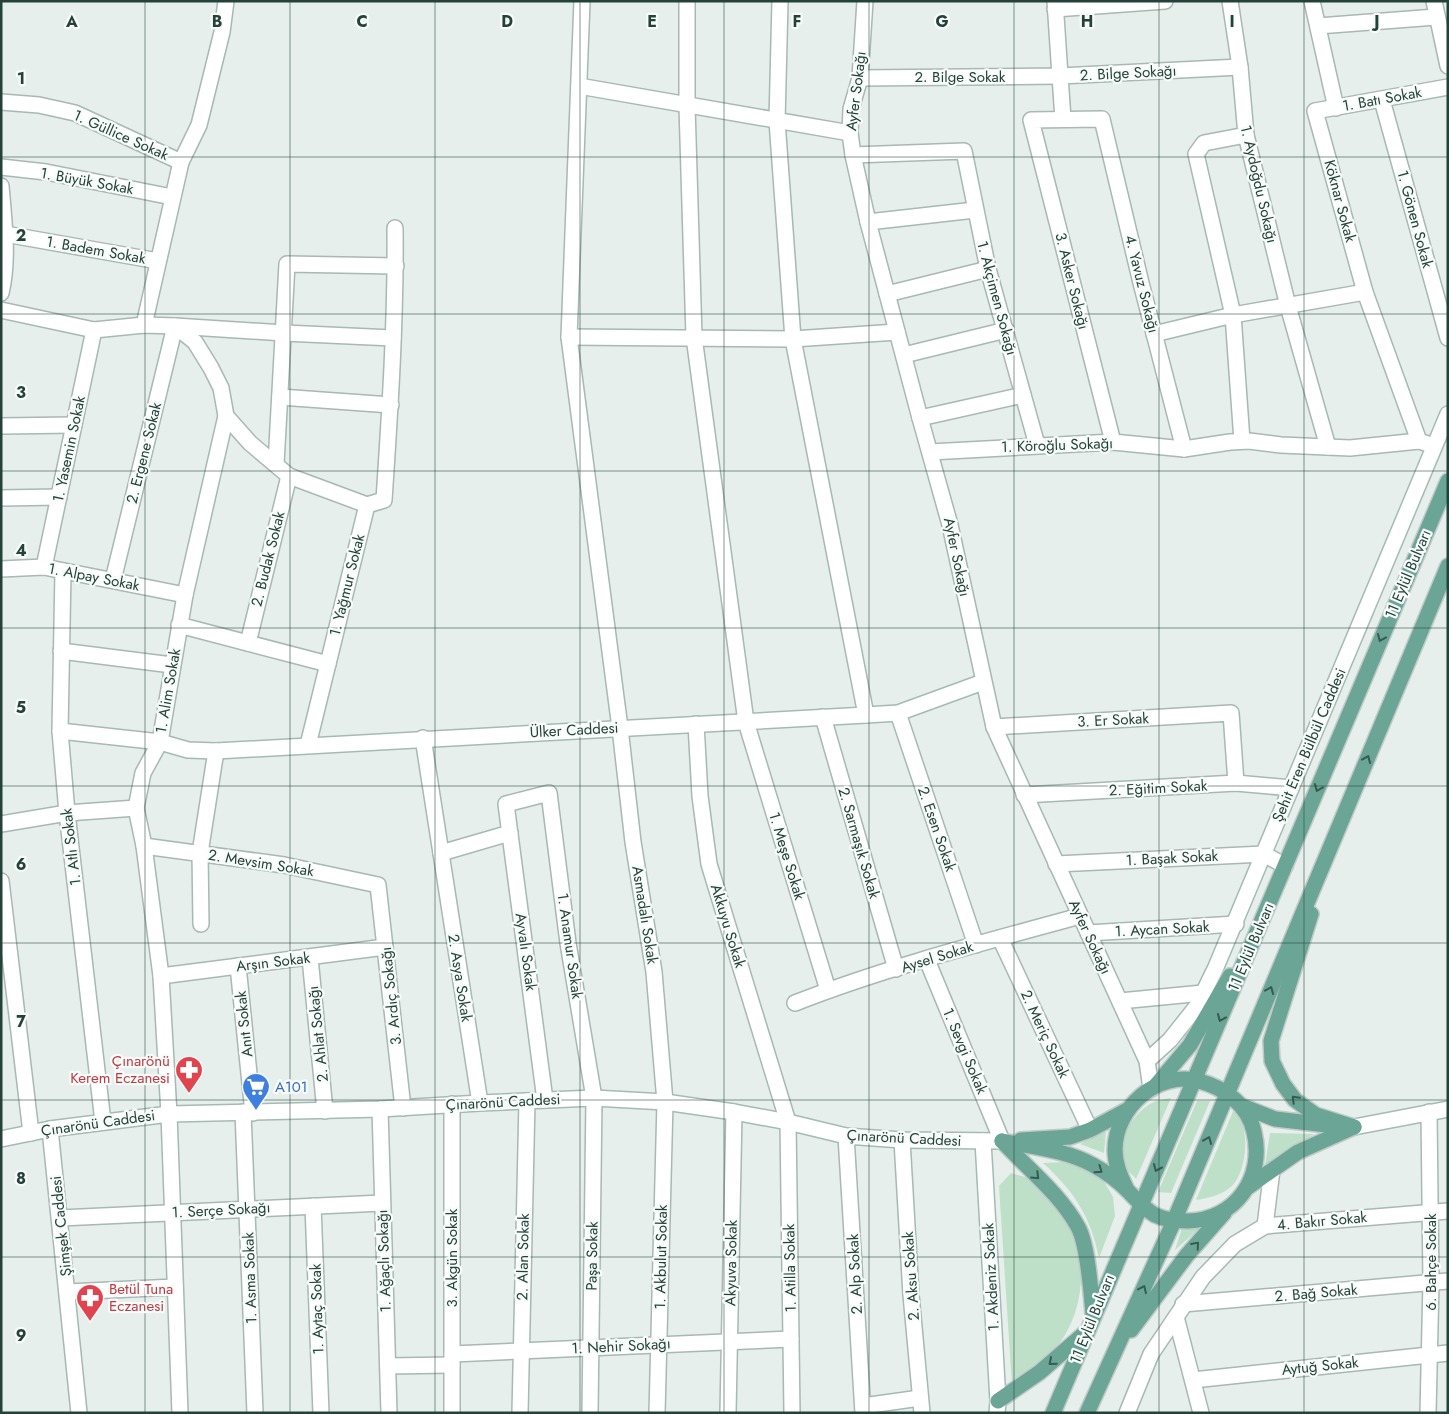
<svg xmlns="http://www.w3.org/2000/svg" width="1449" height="1414" viewBox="0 0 1449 1414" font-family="Jost,sans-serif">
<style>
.green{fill:#bfe0c8}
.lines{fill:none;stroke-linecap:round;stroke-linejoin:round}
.minor-casing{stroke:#a8b8b2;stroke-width:18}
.secondary-casing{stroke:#a4bbb3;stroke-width:18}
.primary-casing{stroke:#c2cac8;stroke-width:18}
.minor{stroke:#fff;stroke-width:15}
.secondary{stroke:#fff;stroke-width:15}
.primary{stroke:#6aa596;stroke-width:15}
.oneway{stroke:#365b51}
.grid{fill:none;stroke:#24423a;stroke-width:1;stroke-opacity:0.55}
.labels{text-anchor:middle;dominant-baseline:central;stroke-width:4.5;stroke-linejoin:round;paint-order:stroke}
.street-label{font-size:15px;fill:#24423a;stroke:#f7fbf9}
.health-label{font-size:15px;fill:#be3a42;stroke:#f7fbf9;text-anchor:end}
.shop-label{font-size:15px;fill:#366cbe;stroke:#f7fbf9;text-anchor:start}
.grid-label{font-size:16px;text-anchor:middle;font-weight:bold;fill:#24423a;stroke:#f7fbf9;stroke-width:4.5;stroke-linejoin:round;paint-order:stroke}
</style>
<rect width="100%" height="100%" fill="#e6efeb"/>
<g class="green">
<path d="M 1171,1098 L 1136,1179 C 1133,1175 1126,1170 1123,1165 C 1114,1144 1133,1112 1152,1103 C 1158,1100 1165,1099 1171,1098 Z"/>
<path d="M 1197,1101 L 1210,1101 L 1171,1193 L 1158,1192 Z"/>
<path d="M 1234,1109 C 1237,1115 1241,1120 1243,1126 C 1248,1144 1245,1172 1232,1186 C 1222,1195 1209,1198 1196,1200 Z"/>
<path d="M 1106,1130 L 1104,1153 L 1080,1144 Z"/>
<path d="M 1270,1133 L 1314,1134 L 1265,1166 Z"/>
<path d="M 1066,1162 L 1087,1168 L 1102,1178 L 1113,1197 L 1115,1216 L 1099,1258 C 1091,1217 1074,1191 1043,1163 Z"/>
<path d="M 1011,1173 C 1016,1175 1024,1176 1029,1179 C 1034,1182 1039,1187 1044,1191 C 1085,1227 1092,1289 1065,1335 C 1052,1356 1031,1372 1012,1385 L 999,1186 Z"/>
<path d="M 1182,1228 L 1200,1228 L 1175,1250 Z"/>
</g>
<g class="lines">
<defs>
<g id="minor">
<path d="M 582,1 L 569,337 L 620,728 L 633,842 L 654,972 L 665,1102 L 657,1413"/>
<path d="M 687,1 L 687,106 L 694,337 L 746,722 L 828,990"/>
<path d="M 780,1 L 777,121 L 793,339 L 866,715"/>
<path d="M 865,1 L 860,78 L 851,109 L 850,133 L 853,155 L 868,222 L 920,418 L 950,525 L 994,727 L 1147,1061 L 1151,1089"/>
<path d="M 1230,1 L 1240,67 L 1246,135 L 1288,306 L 1328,447"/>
<path d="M 1312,1 L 1336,108"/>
<path d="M 1434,1 L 1448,66"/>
<path d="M 1055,9 L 1165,1"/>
<path d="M 1318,26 L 1436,17"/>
<path d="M 860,78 L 1060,76 L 1055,1"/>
<path d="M 579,86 L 850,133"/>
<path d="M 1382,100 L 1448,338"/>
<path d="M 1,102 L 39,105 L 75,113 L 181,162"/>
<path d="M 1063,119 L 1060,76 L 1240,67"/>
<path d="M 853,155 L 964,151 L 988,269 L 1037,445"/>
<path d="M 1,167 L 46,172 L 172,197"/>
<path d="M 1,186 C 4,222 9,259 1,293"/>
<path d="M 868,222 L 975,210"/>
<path d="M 5,234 L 158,261"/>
<path d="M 887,294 L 988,269"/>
<path d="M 1,310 L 94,330 L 144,325 L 175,326 L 195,342 L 211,368 L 221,388 L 226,416 L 250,443 L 289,476 L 367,505"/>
<path d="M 144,325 L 181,162 L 199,125 L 222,32 L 226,1"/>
<path d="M 1154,334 L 1233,315 L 1365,292"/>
<path d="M 569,337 L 793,339 L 897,332"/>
<path d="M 904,355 L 1006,330"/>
<path d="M 280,397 L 391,405"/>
<path d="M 920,418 L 1023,395"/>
<path d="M 1,426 L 74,425"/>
<path d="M 1242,441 L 1233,315 L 1196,154 L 1204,143 L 1246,135"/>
<path d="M 1419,441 L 1365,292 L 1315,111 L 1448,87"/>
<path d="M 1113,442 L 1031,120 L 1102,119 L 1141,283 L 1184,449"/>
<path d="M 930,452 L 1113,442 L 1184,449 L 1230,442 L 1249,441 L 1281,445 L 1350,448 L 1419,441 L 1434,446"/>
<path d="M 276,464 L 287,264 L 396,266"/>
<path d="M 1,498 L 59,497"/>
<path d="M 367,505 L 384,500 C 390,410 396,319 395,228"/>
<path d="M 44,567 L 94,330"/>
<path d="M 1,569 L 44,567 L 185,595"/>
<path d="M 63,571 L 60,731 L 67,813 L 103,1122"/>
<path d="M 113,580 L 175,326 L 284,333 L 393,338"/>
<path d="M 179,625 L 328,664"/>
<path d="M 248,643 L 289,476"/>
<path d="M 61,651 L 172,665"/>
<path d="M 898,713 L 976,945"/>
<path d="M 823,717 L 896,969"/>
<path d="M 696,724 L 700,796 L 709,864 L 788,1122 L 792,1413"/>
<path d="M 994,727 L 1231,713 L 1236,783"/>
<path d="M 60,731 L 160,742"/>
<path d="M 423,738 L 480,1103"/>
<path d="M 308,745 L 367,505"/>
<path d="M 1024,795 L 1236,783 L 1291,788"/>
<path d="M 1,824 L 67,813 L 136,808"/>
<path d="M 144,846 L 284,865 L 378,885 L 403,1108"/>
<path d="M 441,853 L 510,833"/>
<path d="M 1056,864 L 1264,854 L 1285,866"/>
<path d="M 1,881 L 31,1133"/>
<path d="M 201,924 L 200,853 L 216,751"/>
<path d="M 1088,933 L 1236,924"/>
<path d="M 1000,938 L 1090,1130"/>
<path d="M 310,958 L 325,1111"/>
<path d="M 927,960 L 1002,1141"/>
<path d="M 238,966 L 253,1113"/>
<path d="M 161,976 L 385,947"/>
<path d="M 1120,1001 L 1203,993"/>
<path d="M 795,1003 C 887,967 985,942 1080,916"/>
<path d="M 545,1100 L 506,804 L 549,793 L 568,943 L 594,1098 L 590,1413"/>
<path d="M 380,1109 L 389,1413"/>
<path d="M 243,1112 L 255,1413"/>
<path d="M 50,1129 L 79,1413"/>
<path d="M 846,1136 L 863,1413"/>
<path d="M 902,1140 L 911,1295 L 922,1413"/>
<path d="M 313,1206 L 321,1413"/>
<path d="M 60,1218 L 382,1203"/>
<path d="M 1265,1226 L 1272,1170"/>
<path d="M 67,1292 L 175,1287"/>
<path d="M 1183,1304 L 1448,1281"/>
<path d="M 1176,1317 L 1201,1413"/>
<path d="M 452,1354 L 791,1339"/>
<path d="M 388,1366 L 452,1365"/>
<path d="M 1193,1380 L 1448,1353"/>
<path d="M 863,1406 L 920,1398"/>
<path d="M 180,1413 L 169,1114 L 161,976 L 144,846 L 136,808 L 143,773 L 160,742 L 185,595 L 226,416"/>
<path d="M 452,1413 L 452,1104"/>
<path d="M 520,1413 L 527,1101"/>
<path d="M 728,1413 L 734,1112"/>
<path d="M 1127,1413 L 1151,1354 L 1203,1277 L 1235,1244 L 1265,1226 L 1448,1211"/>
<path d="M 1428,1413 L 1431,1282 L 1429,1112"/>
</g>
<g id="secondary">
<path d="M 160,742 L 188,750 L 216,751 L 866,715 L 898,713 L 983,682"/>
<path d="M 1147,1061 L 1170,1040 L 1197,1006 L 1216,967 L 1448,414"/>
<path d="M 1354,1127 L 1448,1109"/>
<path d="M 1,1139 L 50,1129 L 169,1114 L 380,1109 L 480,1103 L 594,1098 L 665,1102 L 734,1112 L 788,1122 L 846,1136 L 902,1140 L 1002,1141"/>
<path d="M 983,1141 L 998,1401 L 997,1413"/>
</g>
<g id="primary">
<path d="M 1311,914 L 1271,1041 L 1272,1061 L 1283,1084 L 1295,1100 L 1316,1115 L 1354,1127"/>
<path d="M 1157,1084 L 1190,1045 L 1230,976"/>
<path d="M 1242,1106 L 1275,1119 L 1327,1125"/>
<path d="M 1021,1140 L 1070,1137 L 1090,1130 L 1127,1110"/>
<path d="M 1002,1141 C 1032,1147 1066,1150 1093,1165 C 1104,1171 1118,1181 1127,1190 C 1136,1199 1143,1208 1155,1215 C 1165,1220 1177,1221 1188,1221 C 1235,1220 1265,1178 1254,1132 C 1248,1105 1225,1088 1199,1081 C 1157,1070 1115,1108 1115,1150 C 1115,1165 1121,1177 1127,1190"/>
<path d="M 1002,1141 C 1028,1169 1060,1194 1078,1227 C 1088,1245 1091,1293 1093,1314"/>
<path d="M 1248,1187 L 1298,1152 L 1354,1127"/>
<path d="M 1131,1330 L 1187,1255 L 1224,1213"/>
<path d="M 998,1401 L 1040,1372 L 1085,1333"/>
<path d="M 1053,1413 L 1448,481"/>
<path d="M 1087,1413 L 1174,1221 L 1448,566"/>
</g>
</defs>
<use href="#minor" class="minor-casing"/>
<use href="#secondary" class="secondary-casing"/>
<use href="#primary" class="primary-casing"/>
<use href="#minor" class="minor"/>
<use href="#secondary" class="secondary"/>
<use href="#primary" class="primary"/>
</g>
<defs><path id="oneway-chevron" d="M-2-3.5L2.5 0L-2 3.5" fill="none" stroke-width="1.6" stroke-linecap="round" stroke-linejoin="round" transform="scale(1.25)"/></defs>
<g class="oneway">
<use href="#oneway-chevron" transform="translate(1381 638) rotate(113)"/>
<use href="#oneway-chevron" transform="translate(1367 759) rotate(-67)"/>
<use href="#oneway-chevron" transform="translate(1318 788) rotate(113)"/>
<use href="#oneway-chevron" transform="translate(1270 990) rotate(-67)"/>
<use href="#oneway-chevron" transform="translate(1221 1018) rotate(113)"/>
<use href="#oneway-chevron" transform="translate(1295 1099) rotate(-135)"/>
<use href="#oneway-chevron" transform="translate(1208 1140) rotate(-68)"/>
<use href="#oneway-chevron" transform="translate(1157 1168) rotate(114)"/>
<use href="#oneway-chevron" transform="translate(1099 1170) rotate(35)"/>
<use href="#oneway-chevron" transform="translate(1036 1176) rotate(44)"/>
<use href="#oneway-chevron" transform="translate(1196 1245) rotate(-49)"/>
<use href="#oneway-chevron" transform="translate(1143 1289) rotate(-65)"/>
<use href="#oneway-chevron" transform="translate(1052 1362) rotate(139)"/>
</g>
<path class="grid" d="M 145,1 L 145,1413M 290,1 L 290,1413M 435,1 L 435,1413M 580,1 L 580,1413M 724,1 L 724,1413M 869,1 L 869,1413M 1014,1 L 1014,1413M 1159,1 L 1159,1413M 1304,1 L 1304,1413M 1,157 L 1448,157M 1,314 L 1448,314M 1,471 L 1448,471M 1,628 L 1448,628M 1,786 L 1448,786M 1,943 L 1448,943M 1,1100 L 1448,1100M 1,1257 L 1448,1257"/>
<defs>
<symbol id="pharmacy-pin" viewBox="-11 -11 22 30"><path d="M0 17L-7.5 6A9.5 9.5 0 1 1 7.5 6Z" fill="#e0444e" stroke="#f7fbf9"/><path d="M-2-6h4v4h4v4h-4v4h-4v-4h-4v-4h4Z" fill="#fff"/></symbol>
<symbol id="supermarket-pin" viewBox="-11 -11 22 30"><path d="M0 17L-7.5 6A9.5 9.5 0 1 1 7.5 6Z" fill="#3f7fe0" stroke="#f7fbf9"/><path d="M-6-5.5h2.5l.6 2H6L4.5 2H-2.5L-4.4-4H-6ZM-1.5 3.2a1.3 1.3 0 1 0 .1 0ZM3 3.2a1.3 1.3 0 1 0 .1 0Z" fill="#fff"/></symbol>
</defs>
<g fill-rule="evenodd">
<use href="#pharmacy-pin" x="173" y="1054" width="32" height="43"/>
<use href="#supermarket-pin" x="240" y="1071" width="32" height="43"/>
<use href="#pharmacy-pin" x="74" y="1282" width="32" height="43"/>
</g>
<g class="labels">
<g class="street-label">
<text transform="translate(1128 73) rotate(-3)">2. Bilge Sokağı</text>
<text x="960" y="77">2. Bilge Sokak</text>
<text transform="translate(856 91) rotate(-83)">Ayfer Sokağı</text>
<text transform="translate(1382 99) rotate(-10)">1. Batı Sokak</text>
<text transform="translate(121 135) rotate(24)">1. Güllice Sokak</text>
<text transform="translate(87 181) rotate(10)">1. Büyük Sokak</text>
<text transform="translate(1259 184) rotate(77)">1. Aydoğdu Sokağı</text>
<text transform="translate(1340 201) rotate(75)">Köknar Sokak</text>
<text transform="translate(1415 219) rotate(75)">1. Gönen Sokak</text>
<text transform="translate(96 250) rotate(10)">1. Badem Sokak</text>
<text transform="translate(1072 281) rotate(76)">3. Asker Sokağı</text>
<text transform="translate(1142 284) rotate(76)">4. Yavuz Sokağı</text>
<text transform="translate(997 298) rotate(75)">1. Akçimen Sokağı</text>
<text transform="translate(1057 445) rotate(-2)">1. Köroğlu Sokağı</text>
<text transform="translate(69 449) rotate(-78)">1. Yasemin Sokak</text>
<text transform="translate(144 453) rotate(-76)">2. Ergene Sokak</text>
<text transform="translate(957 557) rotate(78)">Ayfer Sokağı</text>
<text transform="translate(268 559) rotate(-76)">2. Budak Sokak</text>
<text transform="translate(1408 574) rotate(-67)">11 Eylül Bulvarı</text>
<text transform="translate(94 577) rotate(11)">1. Alpay Sokak</text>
<text transform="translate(347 585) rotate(-76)">1. Yağmur Sokak</text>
<text transform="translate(168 691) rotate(-80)">1. Alim Sokak</text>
<text transform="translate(1113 720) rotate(-3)">3. Er Sokak</text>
<text transform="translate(574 730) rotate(-3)">Ülker Caddesi</text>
<text transform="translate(1309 745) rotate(-67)">Şehit Eren Bülbül Caddesi</text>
<text transform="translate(1158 788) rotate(-3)">2. Eğitim Sokak</text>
<text transform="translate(937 829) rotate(71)">2. Esen Sokak</text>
<text transform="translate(859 843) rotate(74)">2. Sarmaşık Sokak</text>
<text transform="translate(71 847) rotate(-97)">1. Atlı Sokak</text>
<text transform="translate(787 856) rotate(73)">1. Meşe Sokak</text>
<text transform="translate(1172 858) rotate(-3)">1. Başak Sokak</text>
<text transform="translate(261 863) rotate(9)">2. Mevsim Sokak</text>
<text transform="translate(645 915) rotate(81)">Asmadalı Sokak</text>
<text transform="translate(728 926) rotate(73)">Akkuyu Sokak</text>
<text transform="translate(1162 929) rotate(-3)">1. Aycan Sokak</text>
<text transform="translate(1090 937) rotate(65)">Ayfer Sokağı</text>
<text transform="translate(570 946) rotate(82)">1. Anamur Sokak</text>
<text transform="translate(1251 947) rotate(-67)">11 Eylül Bulvarı</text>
<text transform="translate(526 952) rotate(82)">Ayvalı Sokak</text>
<text transform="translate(937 957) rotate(-17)">Aysel Sokak</text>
<text transform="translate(273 962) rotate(-7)">Arşın Sokak</text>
<text transform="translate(460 978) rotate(81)">2. Asya Sokak</text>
<text transform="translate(391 996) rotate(-96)">3. Ardıç Sokağı</text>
<text transform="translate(244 1024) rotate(-96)">Anıt Sokak</text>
<text transform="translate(318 1034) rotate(-96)">2. Ahlat Sokağı</text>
<text transform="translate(1045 1034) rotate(65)">2. Meriç Sokak</text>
<text transform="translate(965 1051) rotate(67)">1. Sevgi Sokak</text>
<text transform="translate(503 1102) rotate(-3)">Çınarönü Caddesi</text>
<text transform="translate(98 1123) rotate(-8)">Çınarönü Caddesi</text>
<text transform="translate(904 1138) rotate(3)">Çınarönü Caddesi</text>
<text transform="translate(221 1210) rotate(-3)">1. Serçe Sokağı</text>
<text transform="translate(1322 1221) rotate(-5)">4. Bakır Sokak</text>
<text transform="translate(61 1226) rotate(-96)">Şimşek Caddesi</text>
<text transform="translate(592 1256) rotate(-89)">Paşa Sokak</text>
<text transform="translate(523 1257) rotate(-89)">2. Alan Sokak</text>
<text transform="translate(661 1257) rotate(-89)">1. Akbulut Sokak</text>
<text transform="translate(452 1258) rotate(-90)">3. Akgün Sokak</text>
<text transform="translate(384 1261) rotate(-92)">1. Ağaçlı Sokağı</text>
<text transform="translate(1431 1262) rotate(-90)">6. Bahçe Sokak</text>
<text transform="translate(731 1263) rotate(-89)">Akyuva Sokak</text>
<text transform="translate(790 1268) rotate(-91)">1. Atilla Sokak</text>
<text transform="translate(855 1274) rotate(-93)">2. Alp Sokak</text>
<text transform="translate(911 1276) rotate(-94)">2. Aksu Sokak</text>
<text transform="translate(991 1277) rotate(-93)">1. Akdeniz Sokak</text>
<text transform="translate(250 1278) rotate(-92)">1. Asma Sokak</text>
<text transform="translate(1316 1293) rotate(-5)">2. Bağ Sokak</text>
<text transform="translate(317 1309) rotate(-92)">1. Aytaç Sokak</text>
<text transform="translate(1092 1319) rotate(-68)">11 Eylül Bulvarı</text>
<text transform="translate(621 1346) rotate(-3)">1. Nehir Sokağı</text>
<text transform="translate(1320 1366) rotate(-6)">Aytuğ Sokak</text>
</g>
<g class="health-label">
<text x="170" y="1061">Çınarönü<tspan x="170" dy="17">Kerem Eczanesi</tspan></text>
<text x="109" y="1289" text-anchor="start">Betül Tuna<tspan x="109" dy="17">Eczanesi</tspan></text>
</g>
<g class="shop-label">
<text x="275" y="1087">A101</text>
</g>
</g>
<g class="grid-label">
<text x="72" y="27">A</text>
<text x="217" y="27">B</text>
<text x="362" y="27">C</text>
<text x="507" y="27">D</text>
<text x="652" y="27">E</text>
<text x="797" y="27">F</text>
<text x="942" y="27">G</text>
<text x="1087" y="27">H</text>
<text x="1232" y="27">I</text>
<text x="1377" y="27">J</text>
<text x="21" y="84">1</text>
<text x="21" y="241">2</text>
<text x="21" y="398">3</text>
<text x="21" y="556">4</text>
<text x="21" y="713">5</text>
<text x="21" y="870">6</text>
<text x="21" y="1027">7</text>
<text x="21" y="1184">8</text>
<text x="21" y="1341">9</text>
</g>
<rect width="1449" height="1414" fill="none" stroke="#24423a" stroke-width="5"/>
</svg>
